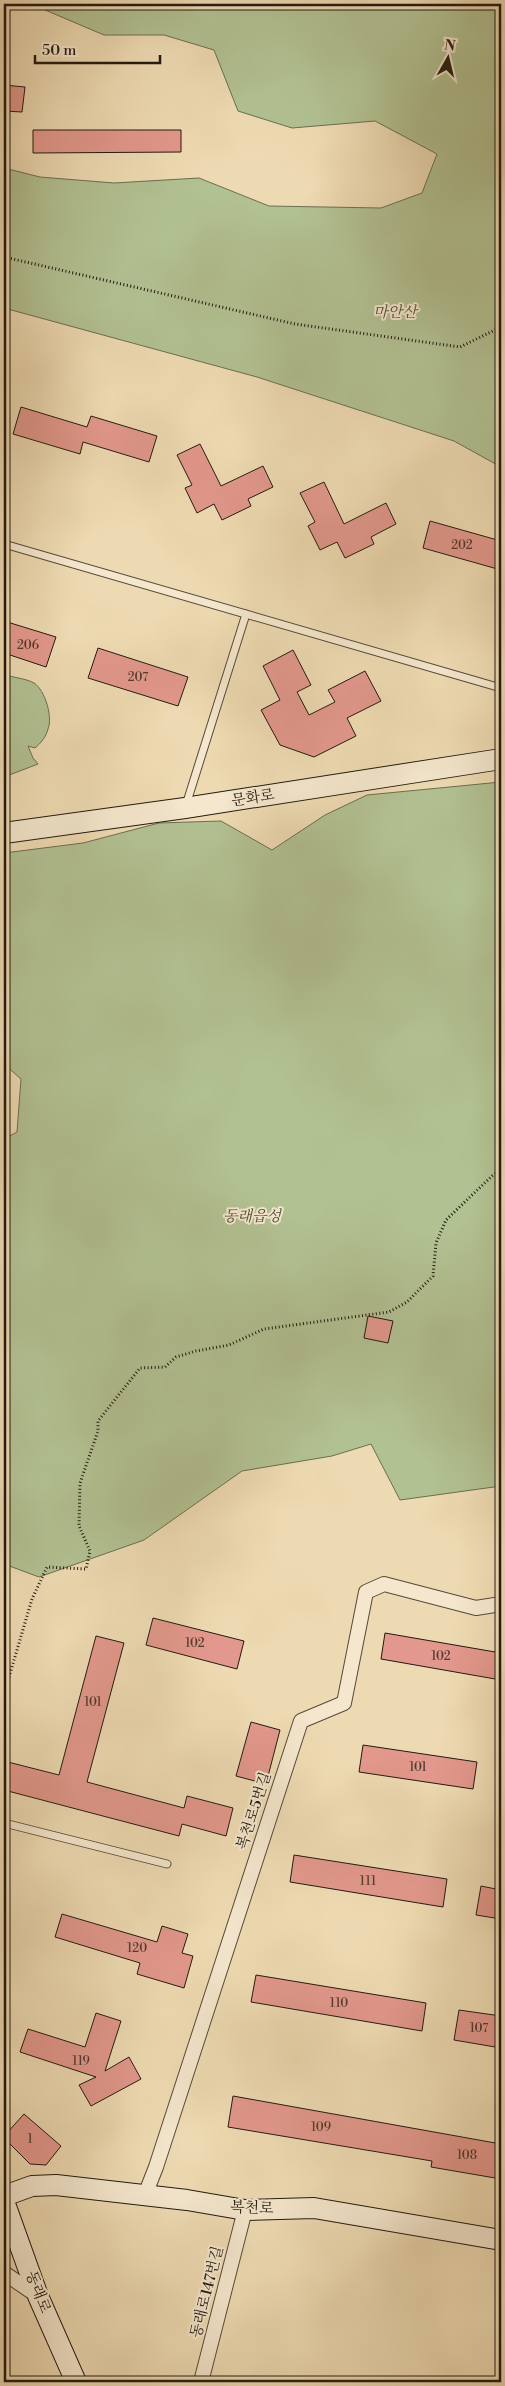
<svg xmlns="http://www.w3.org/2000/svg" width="505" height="2386" viewBox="0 0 505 2386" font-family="'Libre Bodoni','Noto Serif KR',serif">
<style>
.green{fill:#b2c192;stroke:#6a6e52}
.building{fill:#e2988c;stroke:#231a11}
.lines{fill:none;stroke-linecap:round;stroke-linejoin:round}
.lane-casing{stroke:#564a39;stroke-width:9}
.street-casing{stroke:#564a39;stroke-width:16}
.secondary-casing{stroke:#231a11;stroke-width:22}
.path{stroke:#231a11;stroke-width:3;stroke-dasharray:1 2.5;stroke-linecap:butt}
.lane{stroke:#f4e7cd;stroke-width:7}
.street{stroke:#f4e7cd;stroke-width:14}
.secondary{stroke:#f4e7cd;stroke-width:20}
.labels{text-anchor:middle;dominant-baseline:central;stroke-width:4;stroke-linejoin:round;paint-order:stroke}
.number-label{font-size:12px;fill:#533a30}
.park-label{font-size:15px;font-style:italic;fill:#4e4c38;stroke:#f4e7cd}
.street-label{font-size:15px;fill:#231a11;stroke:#f4e7cd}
</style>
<rect width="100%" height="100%" fill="#eedab2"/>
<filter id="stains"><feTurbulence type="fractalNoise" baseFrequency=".004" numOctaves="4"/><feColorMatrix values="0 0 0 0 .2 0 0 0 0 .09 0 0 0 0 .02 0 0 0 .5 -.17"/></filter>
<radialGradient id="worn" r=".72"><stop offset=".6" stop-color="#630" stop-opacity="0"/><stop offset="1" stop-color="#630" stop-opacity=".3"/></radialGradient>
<g class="green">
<path d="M 31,4 L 501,4 L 501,467 L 454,441 L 257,377 L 4,308 L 4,168 L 40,177 L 114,183 L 199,178 L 269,206 L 381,208 L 422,193 L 437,154 L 375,121 L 292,128 L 238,111 L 214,50 L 164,35 L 104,35 Z"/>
<path d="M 4,674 C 13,678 25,678 34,683 C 45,690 53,717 48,729 C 46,737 41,743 35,748 L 28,746 L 33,758 L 38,764 L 4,777 Z"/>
<path d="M 501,782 L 501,1486 L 400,1500 L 371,1444 L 332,1456 L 242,1471 L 144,1540 L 39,1577 L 4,1564 L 4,1139 L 17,1132 L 21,1079 L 4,1064 L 4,853 L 83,843 L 159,823 L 221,821 L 272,850 L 325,815 L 367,795 Z"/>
</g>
<g class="building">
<path d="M 4,85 L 25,87 L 22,112 L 4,111 Z"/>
<path d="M 33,130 L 181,130 L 181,152 L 33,153 Z"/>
<path d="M 21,407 L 87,427 L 91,416 L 157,436 L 149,462 L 83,442 L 80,454 L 13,434 Z"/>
<path d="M 200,444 L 221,486 L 263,466 L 273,487 L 248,499 L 251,506 L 222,520 L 214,504 L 197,513 L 185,488 L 192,485 L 177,455 Z"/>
<path d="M 324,482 L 344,524 L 386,503 L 396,524 L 371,537 L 374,544 L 345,558 L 337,542 L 320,550 L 308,526 L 315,522 L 300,493 Z"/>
<path d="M 430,521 L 501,541 L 501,570 L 423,548 Z"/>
<path d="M 4,621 L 56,637 L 46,667 L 4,653 Z"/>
<path d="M 98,648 L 188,677 L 178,706 L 88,678 Z"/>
<path d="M 293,650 L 311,685 L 297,692 L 309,715 L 335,702 L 328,690 L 365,671 L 381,701 L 347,718 L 356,736 L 314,757 L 280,745 L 261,710 L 280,700 L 263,666 Z"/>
<path d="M 368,1316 L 393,1321 L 388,1343 L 364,1338 Z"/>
<path d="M 153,1618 L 244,1641 L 237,1669 L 146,1645 Z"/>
<path d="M 385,1633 L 501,1653 L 501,1680 L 381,1659 Z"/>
<path d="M 96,1636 L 124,1643 L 87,1782 L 184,1808 L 187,1796 L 233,1808 L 226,1836 L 182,1824 L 179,1836 L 4,1790 L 4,1761 L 59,1775 Z"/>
<path d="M 251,1722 L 280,1730 L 266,1784 L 236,1776 Z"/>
<path d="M 363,1745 L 477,1762 L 473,1789 L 359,1772 Z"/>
<path d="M 294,1855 L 447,1879 L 443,1907 L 290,1882 Z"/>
<path d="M 481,1886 L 501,1890 L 501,1919 L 476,1915 Z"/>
<path d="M 62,1914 L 157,1942 L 162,1926 L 188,1934 L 182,1953 L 193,1956 L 184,1988 L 137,1974 L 140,1963 L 55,1937 Z"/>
<path d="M 256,1975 L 426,2003 L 422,2031 L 251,2002 Z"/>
<path d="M 459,2010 L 501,2016 L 501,2048 L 454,2040 Z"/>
<path d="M 96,2013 L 121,2021 L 105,2071 L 129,2057 L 141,2079 L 91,2106 L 79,2085 L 96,2077 L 20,2052 L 28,2029 L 85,2047 Z"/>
<path d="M 233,2096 L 501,2144 L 501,2179 L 431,2167 L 432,2161 L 228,2127 Z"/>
<path d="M 24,2114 L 61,2146 L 46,2165 L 30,2164 L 9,2143 L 6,2134 Z"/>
</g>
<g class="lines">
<defs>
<g id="lane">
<path d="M 4,544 L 501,688"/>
<path d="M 186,805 L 246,614"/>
<path d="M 4,1823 L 167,1864"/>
</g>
<g id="street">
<path d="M 145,2195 L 156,2167 L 301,1721 L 344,1703 L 366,1592 L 384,1584 L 476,1608 L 501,1604"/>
<path d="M 4,2273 L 38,2296"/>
<path d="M 201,2382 L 245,2210"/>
</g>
<g id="secondary">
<path d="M 4,833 L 185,808 L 501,759"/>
<path d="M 4,2196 L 32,2186 L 56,2185 L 187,2200 L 245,2210 L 314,2208 L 501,2240"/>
<path d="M 4,2201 L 38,2296 L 76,2382"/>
</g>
</defs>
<use href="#lane" class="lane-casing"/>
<use href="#street" class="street-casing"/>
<use href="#secondary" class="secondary-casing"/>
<g class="path">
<path d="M 4,257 L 295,324 L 460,347 L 501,327"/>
<path d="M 4,1694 L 32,1599 L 47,1567 L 86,1569 L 90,1551 L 79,1526 L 80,1483 L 98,1431 L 98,1421 L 140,1368 L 165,1367 L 176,1357 L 196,1351 L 229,1345 L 264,1329 L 389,1312 L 407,1302 L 433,1276 L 436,1243 L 446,1220 L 492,1176 L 501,1170"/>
</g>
<use href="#lane" class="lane"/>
<use href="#street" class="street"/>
<use href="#secondary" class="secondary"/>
</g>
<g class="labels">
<g class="number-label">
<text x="462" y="545">202</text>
<text x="28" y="645">206</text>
<text x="138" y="677">207</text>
<text x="195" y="1643">102</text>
<text x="441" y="1656">102</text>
<text x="93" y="1702">101</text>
<text x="418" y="1767">101</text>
<text x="368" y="1881">111</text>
<text x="137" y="1948">120</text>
<text x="339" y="2003">110</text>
<text x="479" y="2028">107</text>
<text x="81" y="2061">119</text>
<text x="321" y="2127">109</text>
<text x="30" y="2139">1</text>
<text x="467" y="2155">108</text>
</g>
<g class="park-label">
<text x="395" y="312">마안산</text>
<text x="252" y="1216">동래읍성</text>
</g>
<g class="street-label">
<text transform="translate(253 798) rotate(-9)">문화로</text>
<text transform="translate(254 1811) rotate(-72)">복천로5번길</text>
<text transform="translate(252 2208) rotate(2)">복천로</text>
<text transform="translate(38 2292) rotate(69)">동래로</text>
<text transform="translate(207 2292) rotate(-76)">동래로147번길</text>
</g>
</g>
<rect width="505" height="2386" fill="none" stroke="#eedab2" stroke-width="20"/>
<rect x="5" y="5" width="495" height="2376" fill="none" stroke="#231a11" stroke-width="2.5"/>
<rect x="10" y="10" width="485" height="2366" fill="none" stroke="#231a11"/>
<g transform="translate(448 58) rotate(8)" stroke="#f4e7cd" stroke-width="4" paint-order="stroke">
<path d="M0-4L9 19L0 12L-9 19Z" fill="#231a11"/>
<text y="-8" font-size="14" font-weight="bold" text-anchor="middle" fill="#231a11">N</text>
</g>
<path d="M35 55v8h125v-8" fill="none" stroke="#231a11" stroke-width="2.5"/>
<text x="42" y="55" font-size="15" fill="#231a11" stroke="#f4e7cd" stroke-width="4" paint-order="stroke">50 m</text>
<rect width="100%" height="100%" filter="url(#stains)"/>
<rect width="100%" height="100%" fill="url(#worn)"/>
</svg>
